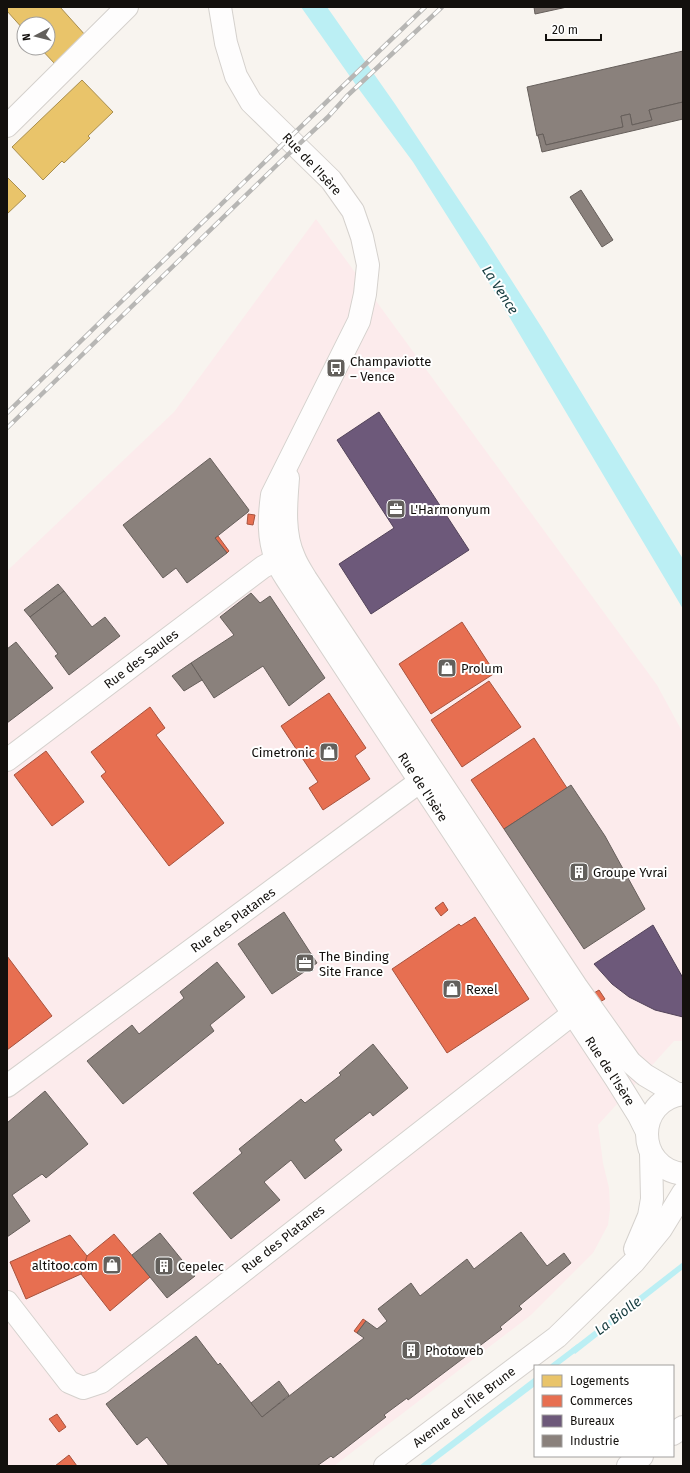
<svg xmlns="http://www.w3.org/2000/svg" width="690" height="1473" viewBox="0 0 690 1473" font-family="'Fira Sans',sans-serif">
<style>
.commercial{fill:#fcebec}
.water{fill:#bbeff4}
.homes{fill:#e9c46a;stroke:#a98e4e}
.shops{fill:#e76f51;stroke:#a7523d}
.offices{fill:#6d597a;stroke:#524359}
.industry{fill:#8a817c;stroke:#665f5b}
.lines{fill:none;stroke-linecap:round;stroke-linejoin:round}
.stream{stroke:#bbeff4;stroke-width:5.5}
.minor-casing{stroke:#d5d1cd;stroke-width:24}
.highway-casing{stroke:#d5d1cd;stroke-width:24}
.minor{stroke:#fefdfd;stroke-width:22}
.highway{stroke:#fefdfd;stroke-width:22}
.rail-casing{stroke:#b7b6b4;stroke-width:4.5}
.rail{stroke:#fff;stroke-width:3;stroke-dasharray:9;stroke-linecap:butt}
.labels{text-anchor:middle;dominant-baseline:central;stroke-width:4;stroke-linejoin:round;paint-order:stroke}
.street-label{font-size:13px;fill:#13100d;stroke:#fff}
.poi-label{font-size:13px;fill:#13100d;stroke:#fff;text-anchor:start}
.water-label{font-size:14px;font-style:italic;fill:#143a3d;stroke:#fff}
</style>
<rect width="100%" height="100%" fill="#f8f4ef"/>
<path class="commercial" d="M 316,219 L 657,685 L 683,733 L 683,1041 L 674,1041 L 598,1125 L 603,1163 L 609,1188 L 610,1209 L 608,1225 L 593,1253 L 531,1315 L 334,1466 L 7,1466 L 7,571 L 174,412 Z"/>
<g class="water">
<path d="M 301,7 L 327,7 L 395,104 L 487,242 L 542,328 L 683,559 L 683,609 L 482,271 L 413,162 L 361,92 Z"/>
<path d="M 683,1262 L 683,1269 L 575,1354 L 571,1349 Z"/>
<path d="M 535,1377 L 535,1386 L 429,1466 L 419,1466 Z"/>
</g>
<g class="homes">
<path d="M 7,7 L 60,7 L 86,36 L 55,64 L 40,48 L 48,48 L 48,24 L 24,24 L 24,30 L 7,11 Z"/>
<path d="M 82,80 L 113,112 L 88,136 L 90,138 L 64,163 L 62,161 L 43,180 L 12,147 Z"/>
<path d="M 7,177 L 26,196 L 7,214 Z"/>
</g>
<g class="shops">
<path d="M 248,514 L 255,515 L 253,525 L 247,524 Z"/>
<path d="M 218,536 L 229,551 L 227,553 L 215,538 Z"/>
<path d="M 462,622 L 495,673 L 431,714 L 399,664 Z"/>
<path d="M 489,681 L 521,727 L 462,767 L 431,720 Z"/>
<path d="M 329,693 L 366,748 L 355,756 L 370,779 L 323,810 L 309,788 L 318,782 L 281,726 Z"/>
<path d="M 150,707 L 165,728 L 156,735 L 224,823 L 169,866 L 101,776 L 106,772 L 91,752 Z"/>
<path d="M 534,738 L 567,788 L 504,829 L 471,780 Z"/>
<path d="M 46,751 L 84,802 L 52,826 L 14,775 Z"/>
<path d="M 443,902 L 448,910 L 441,916 L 435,908 Z"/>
<path d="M 475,917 L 529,999 L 447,1053 L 392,969 L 459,924 L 461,926 Z"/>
<path d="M 7,956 L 52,1016 L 7,1050 Z"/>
<path d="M 599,990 L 605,999 L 600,1002 L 594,993 Z"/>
<path d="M 114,1234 L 150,1277 L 110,1311 L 81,1274 L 87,1256 Z"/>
<path d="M 70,1235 L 87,1256 L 81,1274 L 26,1299 L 10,1262 Z"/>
<path d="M 363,1319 L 366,1321 L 357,1333 L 354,1331 Z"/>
<path d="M 57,1414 L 66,1427 L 59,1432 L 49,1419 Z"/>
<path d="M 69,1455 L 77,1466 L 55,1466 Z"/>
</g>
<g class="offices">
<path d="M 379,412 L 469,550 L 371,614 L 339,564 L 394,528 L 337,440 Z"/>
<path d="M 653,925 L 683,978 L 683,1017 L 655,1010 L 629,997 L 612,984 L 594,964 Z"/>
</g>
<g class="industry">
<path d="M 534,7 L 567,7 L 535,14 Z"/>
<path d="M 683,51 L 683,102 L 649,110 L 652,120 L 632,125 L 630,114 L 621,116 L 623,127 L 546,145 L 543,134 L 537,136 L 527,87 Z"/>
<path d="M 683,102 L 683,119 L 542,152 L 538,135 L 543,134 L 546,145 L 623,127 L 621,116 L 630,114 L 632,125 L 652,120 L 649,110 Z"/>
<path d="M 581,190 L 613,240 L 602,247 L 570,197 Z"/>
<path d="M 210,458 L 249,510 L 248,512 L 215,538 L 227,553 L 187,583 L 176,568 L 163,578 L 123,525 Z"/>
<path d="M 58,584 L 64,591 L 30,617 L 24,610 Z"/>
<path d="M 64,591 L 92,627 L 105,617 L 120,636 L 69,675 L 55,656 L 58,654 L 30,617 Z"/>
<path d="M 251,593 L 260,603 L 270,596 L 325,678 L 289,706 L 263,666 L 214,698 L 191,663 L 234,635 L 220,617 Z"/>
<path d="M 16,642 L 53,688 L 7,723 L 7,649 Z"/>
<path d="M 191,663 L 202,680 L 184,691 L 172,676 Z"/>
<path d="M 571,785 L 605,836 L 645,909 L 584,949 L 504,829 Z"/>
<path d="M 284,912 L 317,963 L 272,994 L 238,944 Z"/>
<path d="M 217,962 L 245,997 L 210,1025 L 214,1031 L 123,1104 L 87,1061 L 132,1025 L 139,1034 L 184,998 L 180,992 Z"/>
<path d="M 373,1044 L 408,1088 L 373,1116 L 370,1112 L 334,1140 L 342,1150 L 305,1179 L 291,1160 L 264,1182 L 280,1200 L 231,1239 L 193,1193 L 242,1153 L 239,1149 L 301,1099 L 305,1103 L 341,1075 L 339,1073 Z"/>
<path d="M 45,1091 L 88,1144 L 46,1178 L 42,1174 L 12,1195 L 30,1221 L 7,1237 L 7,1123 Z"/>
<path d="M 521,1232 L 547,1266 L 564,1253 L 571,1263 L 519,1306 L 522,1309 L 500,1327 L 502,1329 L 408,1400 L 407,1398 L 384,1415 L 386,1417 L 333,1458 L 331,1456 L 317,1466 L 169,1466 L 147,1437 L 137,1445 L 106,1404 L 196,1336 L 218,1365 L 220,1363 L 262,1417 L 364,1338 L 357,1333 L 366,1321 L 377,1329 L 387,1321 L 378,1309 L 411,1283 L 420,1296 L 467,1259 L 474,1269 Z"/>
<path d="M 160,1233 L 195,1276 L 167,1298 L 132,1255 Z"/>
<path d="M 279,1381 L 289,1395 L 262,1417 L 251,1403 Z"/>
</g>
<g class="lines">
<path class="stream" d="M 553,1366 L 578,1347"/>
<defs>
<g id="minor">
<path d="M 220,7 L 226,43 L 236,76 L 251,102 L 331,180 L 353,211 L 362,237 L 368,265 L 365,294 L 359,321 L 272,495 C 269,517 268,538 276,559 C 279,568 285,576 290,584 L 616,1079 L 639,1116 L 646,1130"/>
<path d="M 7,126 L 127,7"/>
<path d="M 288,478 C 286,504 283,533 294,557 C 297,565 302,572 306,579 L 576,986 L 630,1062 L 645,1075 L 677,1094"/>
<path d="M 7,760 L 263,567 L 276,560 L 290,565"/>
<path d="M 7,1086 L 411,788 L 420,783"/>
<path d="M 683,1094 C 635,1100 635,1168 683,1174"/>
<path d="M 635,1249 L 649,1216 L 652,1199 L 651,1153"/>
<path d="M 7,1302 L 69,1382 L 83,1388 L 101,1382 L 584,1005"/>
<path d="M 385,1466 L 557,1337 L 634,1262 L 661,1229 L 683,1193"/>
</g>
<g id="highway">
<path d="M 673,1434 L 683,1427"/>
<path d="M 628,1466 L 642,1456"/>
</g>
</defs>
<use href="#minor" class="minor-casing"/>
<use href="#highway" class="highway-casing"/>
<use href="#minor" class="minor"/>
<use href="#highway" class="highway"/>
<defs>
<g id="rail">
<path d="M 7,413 C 146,278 285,141 425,7"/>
<path d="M 7,428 L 279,163 L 328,117 L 347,96 L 442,7"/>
</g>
</defs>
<use href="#rail" class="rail-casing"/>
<use href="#rail" class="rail"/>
</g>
<defs>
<symbol id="bus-square" viewBox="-11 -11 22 22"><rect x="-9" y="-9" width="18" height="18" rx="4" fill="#63605c" stroke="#fff"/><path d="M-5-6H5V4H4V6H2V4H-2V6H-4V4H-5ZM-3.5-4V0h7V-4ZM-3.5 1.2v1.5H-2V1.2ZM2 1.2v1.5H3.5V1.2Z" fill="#fff"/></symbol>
<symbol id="office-square" viewBox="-11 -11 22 22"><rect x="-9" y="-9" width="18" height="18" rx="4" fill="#63605c" stroke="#fff"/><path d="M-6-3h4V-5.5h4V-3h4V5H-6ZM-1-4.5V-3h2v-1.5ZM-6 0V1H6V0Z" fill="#fff"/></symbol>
<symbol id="shop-square" viewBox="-11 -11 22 22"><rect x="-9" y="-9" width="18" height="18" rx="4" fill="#63605c" stroke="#fff"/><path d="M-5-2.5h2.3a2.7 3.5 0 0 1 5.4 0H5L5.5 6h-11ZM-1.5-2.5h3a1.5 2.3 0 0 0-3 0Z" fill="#fff"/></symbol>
<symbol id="building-square" viewBox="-11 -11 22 22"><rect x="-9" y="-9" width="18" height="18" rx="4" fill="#63605c" stroke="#fff"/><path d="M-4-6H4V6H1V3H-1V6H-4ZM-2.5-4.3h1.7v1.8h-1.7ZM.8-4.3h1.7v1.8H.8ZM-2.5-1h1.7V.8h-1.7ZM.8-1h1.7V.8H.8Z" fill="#fff"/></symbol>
</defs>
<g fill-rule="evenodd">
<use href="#bus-square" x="325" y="357" width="22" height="22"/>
<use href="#office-square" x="385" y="498" width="22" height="22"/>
<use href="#shop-square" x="436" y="657" width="22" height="22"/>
<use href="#shop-square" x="318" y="741" width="22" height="22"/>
<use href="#building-square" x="568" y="861" width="22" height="22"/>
<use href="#office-square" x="294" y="952" width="22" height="22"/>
<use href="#shop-square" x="441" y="978" width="22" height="22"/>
<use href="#shop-square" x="101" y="1254" width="22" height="22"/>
<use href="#building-square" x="153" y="1255" width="22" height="22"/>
<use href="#building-square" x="400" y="1339" width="22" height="22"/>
</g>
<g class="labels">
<g class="street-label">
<text transform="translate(312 164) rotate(47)">Rue de l'Isère</text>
<text transform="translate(141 659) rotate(-37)">Rue des Saules</text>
<text transform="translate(423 787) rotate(57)">Rue de l'Isère</text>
<text transform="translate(233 920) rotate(-36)">Rue des Platanes</text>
<text transform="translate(610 1071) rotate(57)">Rue de l'Isère</text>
<text transform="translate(283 1239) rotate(-38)">Rue des Platanes</text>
<text transform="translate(464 1407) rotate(-37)">Avenue de l'Île Brune</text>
</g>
<g class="poi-label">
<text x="350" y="361">Champaviotte<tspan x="350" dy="15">– Vence</tspan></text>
<text x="410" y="509">L'Harmonyum</text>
<text x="461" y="668">Prolum</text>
<text x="315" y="752" text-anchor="end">Cimetronic</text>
<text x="593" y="872">Groupe Yvrai</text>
<text x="319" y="956">The Binding<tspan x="319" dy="15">Site France</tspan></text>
<text x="466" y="989">Rexel</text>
<text x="98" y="1265" text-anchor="end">altitoo.com</text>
<text x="178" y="1266">Cepelec</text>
<text x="425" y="1350">Photoweb</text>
</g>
<g class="water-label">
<text transform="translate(500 290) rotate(57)">La Vence</text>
<text transform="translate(618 1316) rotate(-37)">La Biolle</text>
</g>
</g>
<rect width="690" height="1473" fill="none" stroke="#13100d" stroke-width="16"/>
<rect x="534" y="1365" width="140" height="92" fill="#ffffff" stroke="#a19f9e"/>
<rect x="542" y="1375" width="20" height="12" fill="#e9c46a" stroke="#a19f9e"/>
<text x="570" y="1385" font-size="12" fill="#13100d">Logements</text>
<rect x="542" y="1395" width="20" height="12" fill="#e76f51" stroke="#a19f9e"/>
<text x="570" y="1405" font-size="12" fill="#13100d">Commerces</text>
<rect x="542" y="1415" width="20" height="12" fill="#6d597a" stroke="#a19f9e"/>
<text x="570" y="1425" font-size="12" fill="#13100d">Bureaux</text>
<rect x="542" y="1435" width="20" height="12" fill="#8a817c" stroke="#a19f9e"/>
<text x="570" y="1445" font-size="12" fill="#13100d">Industrie</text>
<g transform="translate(36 36) rotate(263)"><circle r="19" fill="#ffffff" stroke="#a19f9e"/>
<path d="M0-3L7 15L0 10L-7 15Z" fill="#63605c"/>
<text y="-6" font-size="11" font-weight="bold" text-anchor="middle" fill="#13100d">N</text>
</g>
<path d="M546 34v6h55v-6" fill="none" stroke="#13100d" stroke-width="2"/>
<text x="552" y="34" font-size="12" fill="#13100d" stroke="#ffffff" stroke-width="3" paint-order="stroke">20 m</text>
</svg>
